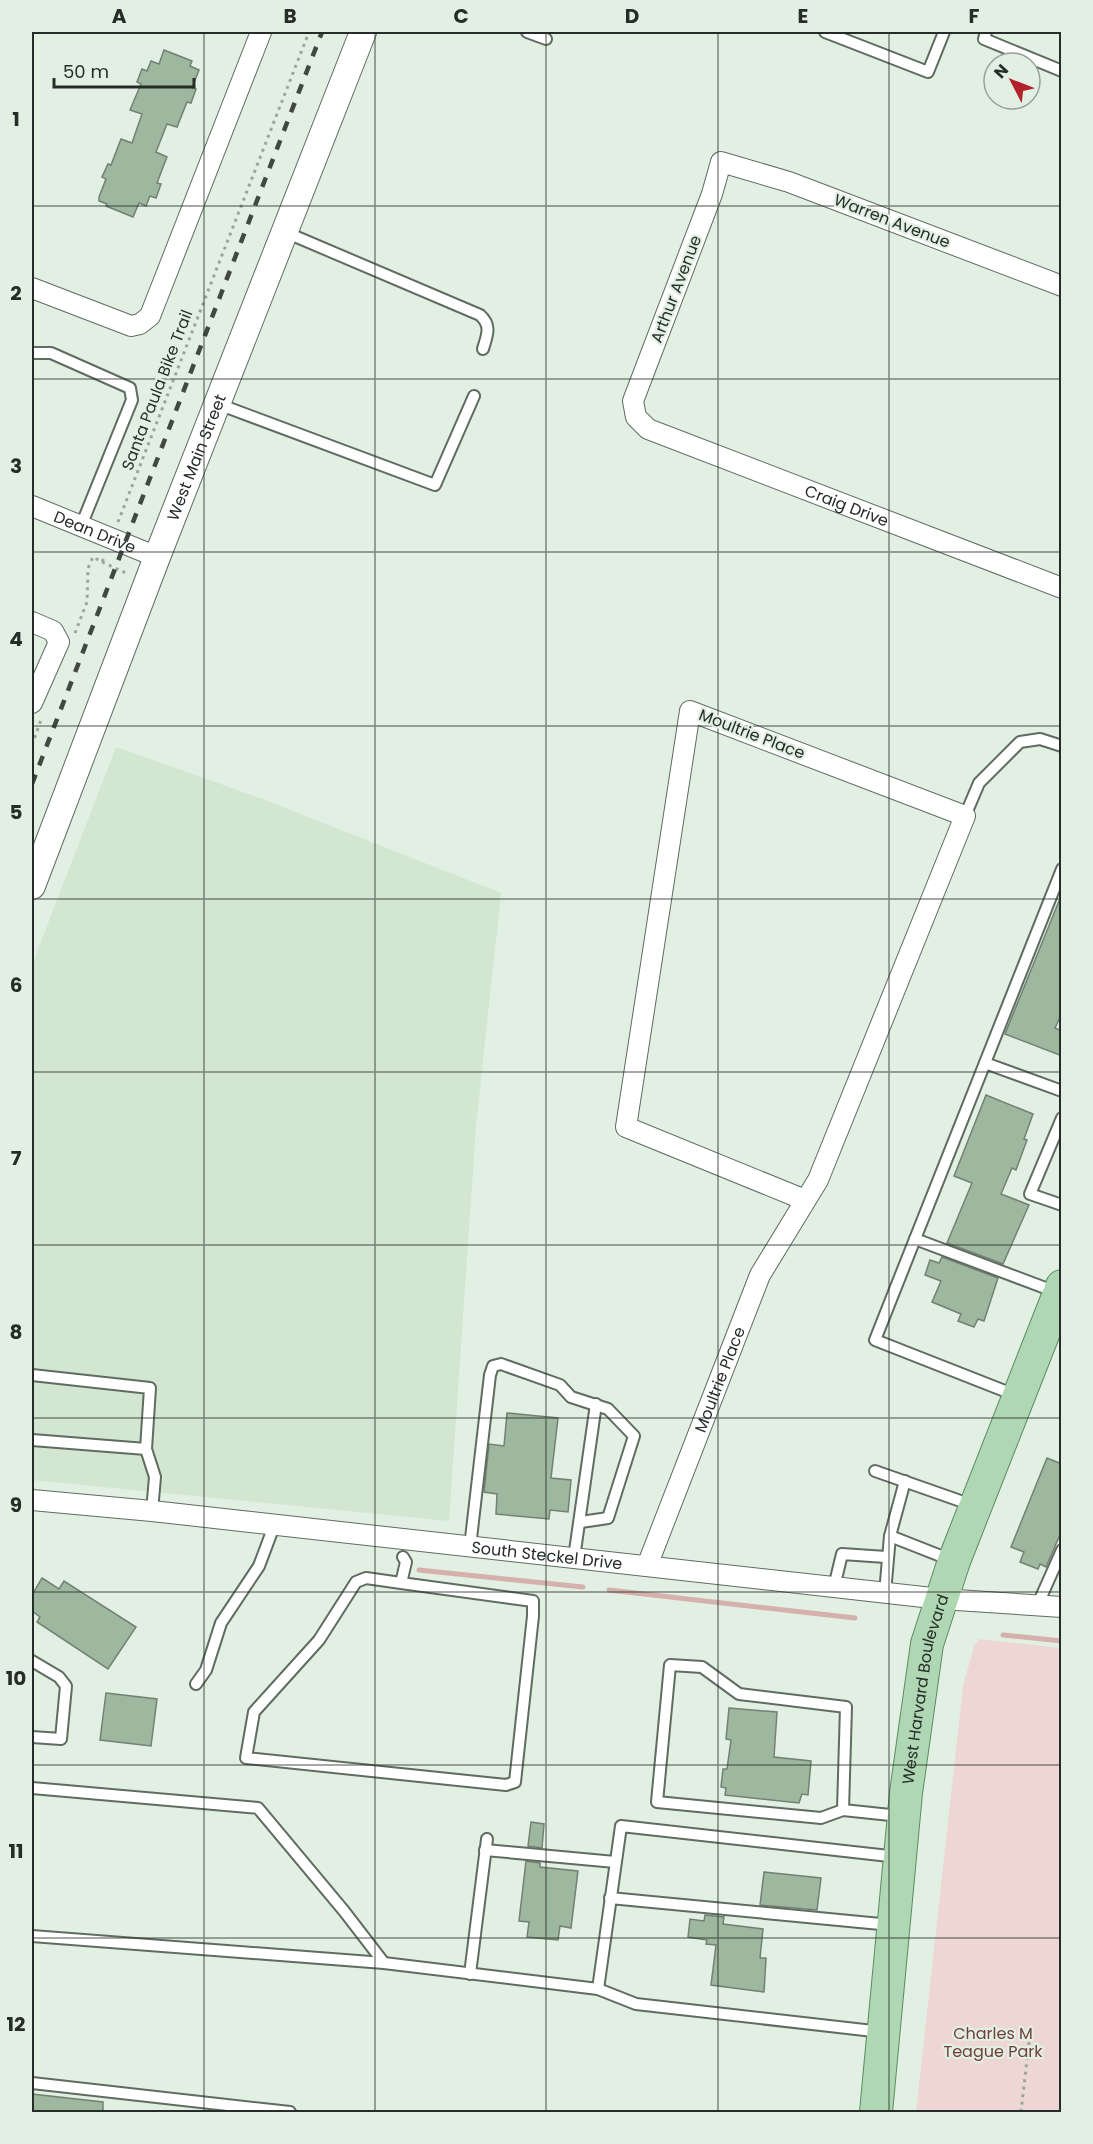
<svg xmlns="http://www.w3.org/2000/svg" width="1093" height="2144" viewBox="0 0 1093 2144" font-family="Poppins,sans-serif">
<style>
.built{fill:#d2e6d2}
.park{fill:#eed6d4}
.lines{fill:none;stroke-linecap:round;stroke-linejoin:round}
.stream{stroke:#d5b0ad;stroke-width:5}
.building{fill:#9eb79f;stroke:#738174;stroke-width:1.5}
.service-casing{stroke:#5f6c60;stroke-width:14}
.minor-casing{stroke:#5f6c60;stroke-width:22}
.tertiary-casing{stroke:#5f6c60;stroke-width:28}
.primary-casing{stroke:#5c8a61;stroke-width:34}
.path{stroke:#9aa69b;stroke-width:3;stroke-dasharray:3 4.5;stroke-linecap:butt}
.service{stroke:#fff;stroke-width:10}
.minor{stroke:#fff;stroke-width:20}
.tertiary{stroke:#fff;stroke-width:26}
.primary{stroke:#afd7b3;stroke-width:32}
.rail{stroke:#414842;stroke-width:4.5;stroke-dasharray:10 10;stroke-linecap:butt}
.grid{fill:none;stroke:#262c27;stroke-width:1.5;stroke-opacity:0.55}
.labels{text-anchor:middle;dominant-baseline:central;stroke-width:4.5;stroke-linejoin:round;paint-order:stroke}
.street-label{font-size:16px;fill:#262c27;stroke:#e1f0e2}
.park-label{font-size:16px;fill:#723e3c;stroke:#e1f0e2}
.neatline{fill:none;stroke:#262c27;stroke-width:2}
.grid-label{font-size:20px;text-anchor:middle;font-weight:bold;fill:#262c27}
</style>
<rect width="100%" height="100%" fill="#e1f0e2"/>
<path class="built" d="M 116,747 L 260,798 L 501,893 L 476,1126 L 449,1521 L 32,1480 L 32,965 Z"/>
<path class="park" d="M 979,1639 L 1061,1648 L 1061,2112 L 916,2112 L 963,1686 L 974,1646 Z"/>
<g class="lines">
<g class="stream">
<path d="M 419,1570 L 583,1587"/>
<path d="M 609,1590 L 855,1618"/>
<path d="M 1003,1635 L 1062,1641"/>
</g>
</g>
<g class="building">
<path d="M 164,50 L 192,61 L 190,66 L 199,70 L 192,88 L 196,89 L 191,103 L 187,102 L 177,127 L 167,124 L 156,152 L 167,157 L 157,183 L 161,184 L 156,198 L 150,196 L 146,206 L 139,203 L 133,217 L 106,206 L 107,204 L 99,201 L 99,197 L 106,179 L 102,177 L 108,164 L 111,165 L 121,139 L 132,143 L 142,114 L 130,110 L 141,84 L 137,82 L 142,69 L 147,71 L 151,61 L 159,64 Z"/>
<path d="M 1061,896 L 1062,1013 L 1055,1028 L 1062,1031 L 1062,1056 L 1005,1034 Z"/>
<path d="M 986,1095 L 1033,1114 L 1024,1139 L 1027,1140 L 1016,1170 L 1012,1168 L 1001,1194 L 1029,1205 L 1003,1264 L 947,1243 L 972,1183 L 954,1176 Z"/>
<path d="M 942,1257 L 998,1278 L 984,1321 L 978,1319 L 974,1327 L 958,1321 L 961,1314 L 932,1302 L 941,1281 L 925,1275 L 930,1260 L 939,1263 Z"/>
<path d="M 507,1413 L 558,1418 L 551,1478 L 571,1480 L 568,1512 L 550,1510 L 549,1519 L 496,1514 L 497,1494 L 484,1492 L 489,1444 L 504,1446 Z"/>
<path d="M 1047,1458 L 1062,1464 L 1062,1530 L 1046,1567 L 1040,1564 L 1038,1569 L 1020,1562 L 1024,1552 L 1011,1547 Z"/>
<path d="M 42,1578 L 59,1589 L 64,1581 L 136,1627 L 108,1669 L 37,1622 L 40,1617 L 32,1611 L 32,1595 Z"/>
<path d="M 106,1693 L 157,1699 L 151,1746 L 100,1740 Z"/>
<path d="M 729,1708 L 777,1712 L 774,1757 L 811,1761 L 808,1795 L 802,1794 L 799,1803 L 725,1795 L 726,1788 L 721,1787 L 723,1769 L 727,1769 L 731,1740 L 726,1739 Z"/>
<path d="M 531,1822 L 544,1824 L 542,1848 L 528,1846 Z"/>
<path d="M 526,1861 L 540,1863 L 540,1867 L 578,1871 L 571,1928 L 560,1926 L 558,1940 L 527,1937 L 529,1922 L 519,1921 Z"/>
<path d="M 764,1872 L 821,1878 L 817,1910 L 760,1905 Z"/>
<path d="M 705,1915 L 724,1917 L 723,1924 L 763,1929 L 760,1958 L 766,1958 L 764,1992 L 711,1985 L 716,1945 L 706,1944 L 707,1940 L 688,1937 L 690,1919 L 704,1921 Z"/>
<path d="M 32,2094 L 103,2102 L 103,2112 L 32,2112 Z"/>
</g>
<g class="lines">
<defs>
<g id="service">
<path d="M 527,32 L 546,39"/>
<path d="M 825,32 L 928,72 L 944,32"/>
<path d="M 986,32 L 984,39 L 1062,71"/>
<path d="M 285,232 L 480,315 C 492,326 487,335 483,349"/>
<path d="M 32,353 L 51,353 L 130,388 L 132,400 L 81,526"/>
<path d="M 218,404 L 435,485 L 474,396"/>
<path d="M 965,816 L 979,783 L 1020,742 L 1040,739 L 1062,746"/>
<path d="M 985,1063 L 1062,1091"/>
<path d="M 1062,1118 L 1030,1194 L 1062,1205"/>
<path d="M 915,1239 L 1062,869"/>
<path d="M 32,1375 L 150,1388 L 146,1449"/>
<path d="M 1015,1395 L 875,1340 L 915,1239 L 1056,1292"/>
<path d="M 32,1440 L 146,1449 L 155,1477 L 152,1511"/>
<path d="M 875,1471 L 972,1505"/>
<path d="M 905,1481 L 890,1536 L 951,1560"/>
<path d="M 470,1547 L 490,1375 L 493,1366 L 501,1364 L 560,1385 L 571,1397 L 608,1409 L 634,1436 L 608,1518 L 581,1522"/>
<path d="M 574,1558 L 596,1404"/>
<path d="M 401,1583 L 533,1601 L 533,1616 L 515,1782 L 506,1785 L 246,1758 L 254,1712 L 319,1640 L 356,1582 L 366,1578 L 401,1583 L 406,1562 L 403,1557"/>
<path d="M 834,1587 L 842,1554 L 886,1557"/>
<path d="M 885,1593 L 890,1536"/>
<path d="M 1038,1604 L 1062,1550"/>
<path d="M 32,1661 L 59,1677 L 66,1686 L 61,1739 L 32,1737"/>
<path d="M 196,1684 L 206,1670 L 221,1623 L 259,1566 L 274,1526"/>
<path d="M 32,1788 L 258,1808 L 344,1911 L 384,1963"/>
<path d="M 843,1810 L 846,1707 L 739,1694 L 702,1667 L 670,1665 L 657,1802 L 821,1818 L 843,1810 L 900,1816"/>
<path d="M 485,1850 L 615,1862"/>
<path d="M 610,1898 L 891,1925"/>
<path d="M 32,1936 L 384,1963 L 598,1989 L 636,2004 L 882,2032"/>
<path d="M 470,1974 L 487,1839"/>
<path d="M 598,1989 L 621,1826 L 898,1857"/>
<path d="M 32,2083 L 290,2112"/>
</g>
<g id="minor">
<path id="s1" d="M 1062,286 L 789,182 L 721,162 L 712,194 L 633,401 L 636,417 L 648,429 L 1062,588"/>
<path d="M 32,288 L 131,326 L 140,324 L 150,316 L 261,32"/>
<path id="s2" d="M 32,506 L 157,557"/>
<path d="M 32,622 L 53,631 L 59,642 L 32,703"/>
<path id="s3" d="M 32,1500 L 152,1511 L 941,1599 L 1062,1607"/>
<path id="s4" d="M 647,1566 L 760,1275 L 818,1180 L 965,816 L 690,711 L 626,1127 L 805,1200"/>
</g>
<g id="tertiary">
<path id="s5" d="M 32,886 L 157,557 L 363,32"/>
</g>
<g id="primary">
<path id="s6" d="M 876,2112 L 906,1793 L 927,1644 L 954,1561 L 1062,1286"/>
</g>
</defs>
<use href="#service" class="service-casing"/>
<use href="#minor" class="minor-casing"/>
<use href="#tertiary" class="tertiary-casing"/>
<use href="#primary" class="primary-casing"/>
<g class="path">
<path d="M 118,522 L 309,32"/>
<path d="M 102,562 L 128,574"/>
<path d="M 75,633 L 87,602 L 88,568 L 93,557 L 102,562 L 105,556"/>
<path d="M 32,745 L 41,720"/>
<path d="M 1021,2112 L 1031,2025"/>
</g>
<use href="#service" class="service"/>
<use href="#minor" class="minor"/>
<use href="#tertiary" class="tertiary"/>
<use href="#primary" class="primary"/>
<path class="rail" d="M 32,784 L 322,32"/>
</g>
<path class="grid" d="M 204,32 L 204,2112M 375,32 L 375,2112M 546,32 L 546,2112M 718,32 L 718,2112M 889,32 L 889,2112M 32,206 L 1062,206M 32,379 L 1062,379M 32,552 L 1062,552M 32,726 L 1062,726M 32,899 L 1062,899M 32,1072 L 1062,1072M 32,1245 L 1062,1245M 32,1418 L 1062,1418M 32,1592 L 1062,1592M 32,1765 L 1062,1765M 32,1938 L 1062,1938"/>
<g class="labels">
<g class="street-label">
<text transform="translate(892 221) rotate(21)">Warren Avenue</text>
<text transform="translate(676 289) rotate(-69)">Arthur Avenue</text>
<text transform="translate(157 390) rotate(-69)">Santa Paula Bike Trail</text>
<text stroke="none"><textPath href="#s5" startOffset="459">West Main Street</textPath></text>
<text stroke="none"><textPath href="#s1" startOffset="864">Craig Drive</textPath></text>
<text stroke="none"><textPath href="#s2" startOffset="68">Dean Drive</textPath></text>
<text transform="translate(752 734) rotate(21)">Moultrie Place</text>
<text stroke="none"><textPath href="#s4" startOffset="200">Moultrie Place</textPath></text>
<text stroke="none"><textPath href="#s3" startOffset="518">South Steckel Drive</textPath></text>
<text stroke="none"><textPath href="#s6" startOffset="426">West Harvard Boulevard</textPath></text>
</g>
<g class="park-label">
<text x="993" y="2033">Charles M<tspan x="993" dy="18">Teague Park</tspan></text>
</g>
</g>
<rect width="1093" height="2144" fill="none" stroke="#e1f0e2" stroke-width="66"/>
<g transform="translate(1012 81) rotate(312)"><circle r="28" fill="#e1f0e2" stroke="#96a297" stroke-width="1.5"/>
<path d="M0-4.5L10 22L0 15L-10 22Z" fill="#b3212d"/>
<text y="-9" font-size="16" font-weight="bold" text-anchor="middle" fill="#262c27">N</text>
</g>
<path d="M54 78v9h140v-9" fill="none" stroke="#262c27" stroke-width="3"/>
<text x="63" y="78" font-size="18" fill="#262c27" stroke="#e1f0e2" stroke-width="4.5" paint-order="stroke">50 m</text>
<rect x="33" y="33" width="1027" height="2078" class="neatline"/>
<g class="grid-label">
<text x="119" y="23">A</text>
<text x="290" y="23">B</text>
<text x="461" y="23">C</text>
<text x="632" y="23">D</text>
<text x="803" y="23">E</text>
<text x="974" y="23">F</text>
<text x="16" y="126">1</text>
<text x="16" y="300">2</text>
<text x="16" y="473">3</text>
<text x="16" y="646">4</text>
<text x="16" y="819">5</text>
<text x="16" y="992">6</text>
<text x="16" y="1165">7</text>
<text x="16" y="1339">8</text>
<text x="16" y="1512">9</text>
<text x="16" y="1685">10</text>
<text x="16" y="1858">11</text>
<text x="16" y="2031">12</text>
</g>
</svg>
